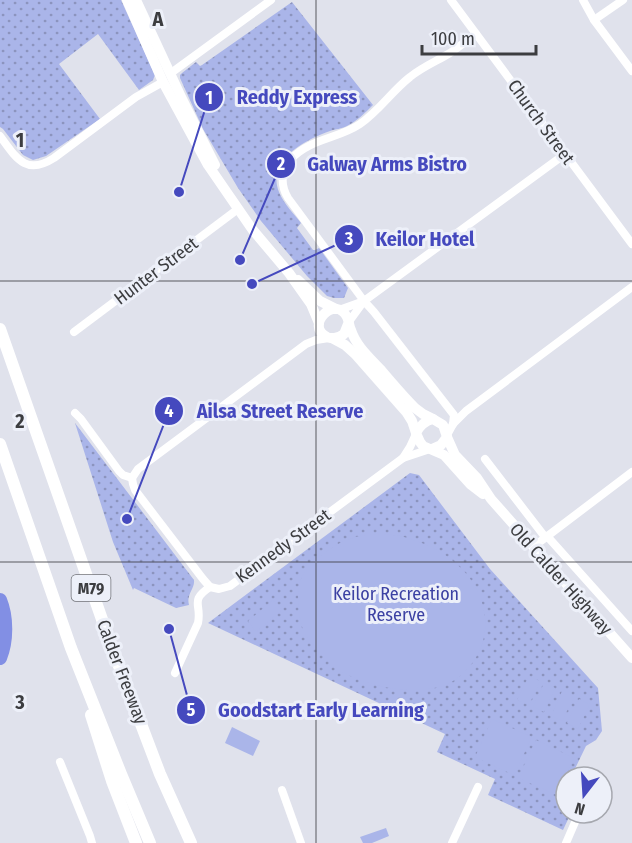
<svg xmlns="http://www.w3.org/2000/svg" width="632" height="843" viewBox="0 0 632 843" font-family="'Fira Sans Condensed',sans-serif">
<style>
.park{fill:url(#park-dots)}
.garden{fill:#aab5e9}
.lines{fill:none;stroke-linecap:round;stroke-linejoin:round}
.river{stroke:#828fe4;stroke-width:14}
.minor{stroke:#fff;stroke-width:8}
.major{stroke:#fff;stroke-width:10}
.highway{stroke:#fff;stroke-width:12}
.grid{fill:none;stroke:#3c3d40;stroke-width:1.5;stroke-opacity:0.55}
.labels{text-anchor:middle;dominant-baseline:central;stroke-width:6;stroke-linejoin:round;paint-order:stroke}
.shield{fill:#edf0f9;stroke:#717378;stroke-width:1.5}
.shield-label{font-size:16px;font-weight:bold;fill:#3c3d40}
.street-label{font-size:18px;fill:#3c3d40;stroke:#edf0f9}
.park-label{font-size:18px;fill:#3c41a3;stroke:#edf0f9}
.grid-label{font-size:20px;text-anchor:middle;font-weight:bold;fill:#3c3d40;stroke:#edf0f9;stroke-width:6;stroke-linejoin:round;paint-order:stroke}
.leader{fill:none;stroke:#4549be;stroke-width:2}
.callout-dot{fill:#4549be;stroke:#edf0f9;stroke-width:2}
.mark-label{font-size:18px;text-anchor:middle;font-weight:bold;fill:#fff}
.callout-label{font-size:20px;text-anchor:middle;font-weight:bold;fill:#4549be;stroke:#edf0f9;stroke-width:6;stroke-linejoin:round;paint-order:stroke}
</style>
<defs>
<pattern id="park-dots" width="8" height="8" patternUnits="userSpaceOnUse" patternTransform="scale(1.5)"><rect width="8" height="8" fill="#aab5e9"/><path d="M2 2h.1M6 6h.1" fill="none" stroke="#8c94be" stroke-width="1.8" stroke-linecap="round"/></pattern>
</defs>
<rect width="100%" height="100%" fill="#e0e2ec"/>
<g class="park">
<path d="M 0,0 L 121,0 L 155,75 L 153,80 L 139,90 L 98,34 L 59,64 L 100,119 L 46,156 L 33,160 L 23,155 L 3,129 L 0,127 Z"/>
<path d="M 292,2 L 373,105 C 365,113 357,121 347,126 C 341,129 336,129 330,131 C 305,140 266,160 279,192 C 284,204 294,214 301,223 L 297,228 L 313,250 L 315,250 L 319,248 L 348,288 L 344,298 L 334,298 L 327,296 L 307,276 L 261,221 L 238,188 L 203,129 L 180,78 L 180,75 L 182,73 L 196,62 L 200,66 L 202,65 Z"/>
<path d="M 75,423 L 194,580 C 195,589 186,594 189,605 L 176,608 L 134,588 L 133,590 L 113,542 Z"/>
<path d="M 410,473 L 419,475 L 490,569 L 598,688 L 602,731 L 596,740 L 586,746 L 571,777 L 566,777 L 566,813 L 571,813 L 563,830 L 488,795 L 495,779 L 437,752 L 445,734 L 208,623 Z"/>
</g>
<g class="garden">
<path d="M 372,534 C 383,535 394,534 404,537 C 444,548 481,574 485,618 C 487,639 479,657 465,672 C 450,686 436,689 416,690 C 390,691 350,681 330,663 C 325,658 320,652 315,646 C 311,642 306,637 304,632 C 299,620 296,595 300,582 C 305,565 333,544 350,539 C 357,536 365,535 372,534 Z"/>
<path d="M 273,600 L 282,610 L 256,632 L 248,621 Z"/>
<path d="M 529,676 L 540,681 L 529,705 L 517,700 Z"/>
<path d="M 544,683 L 555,688 L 544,712 L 533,707 Z"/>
<path d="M 562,691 L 574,697 L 562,721 L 551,716 Z"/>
<path d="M 579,699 L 590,704 L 578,729 L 567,723 Z"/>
<path d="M 492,719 L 532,737 L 514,775 L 475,757 Z"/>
<path d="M 232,727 L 260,741 L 253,756 L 225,743 Z"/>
<path d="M 536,740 L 574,758 L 557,795 L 518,778 Z"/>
<path d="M 386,828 L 389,836 L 372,843 L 363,843 L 360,837 Z"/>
</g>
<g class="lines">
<path class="river" d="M 0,600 C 7,617 7,641 0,658"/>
<g class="minor">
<path d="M 451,0 L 632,244"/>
<path d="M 583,0 L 594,20 L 632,71"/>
<path d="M 594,20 L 623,0"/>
<path d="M 171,73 L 271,0"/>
<path d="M 0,136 C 16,158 26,176 54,158 L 136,97 L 163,82"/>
<path d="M 339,310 L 364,301"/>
<path d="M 348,323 L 364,301 L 565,154"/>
<path d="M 74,332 L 238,209"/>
<path d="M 75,413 L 81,419 L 119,471 L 123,475 L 132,478"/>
<path d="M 453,424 L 454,415 L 374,312 L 364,301 L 288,198 C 280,185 281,170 291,159 C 311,138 338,139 360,124 C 379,111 392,91 410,77 C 422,67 437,61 450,53 C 459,47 467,40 476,34"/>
<path d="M 447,435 L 453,424 L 466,411 L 632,287"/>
<path d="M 403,458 L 430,449"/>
<path d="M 485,459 L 545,537"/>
<path d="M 132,478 L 138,469 L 306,344 L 316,340 L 329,338"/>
<path d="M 132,478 L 133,484 L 135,490 L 203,579 L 210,587"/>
<path d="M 547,536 L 632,631"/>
<path d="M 533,547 L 632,472"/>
<path d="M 175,673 L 198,623 C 202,604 189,601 210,587 L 219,589 L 230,586 L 403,458 L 410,447 L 416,434"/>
<path d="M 60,762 L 90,836 L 92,843"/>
<path d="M 282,790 L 301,843"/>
<path d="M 452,843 L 478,787"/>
<path d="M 566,843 L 579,813"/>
</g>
<g class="major">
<path d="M 127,0 L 163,82 L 208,165 L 252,229 L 289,273 L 311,304 L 319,323"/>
<path d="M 136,0 L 182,99 L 215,165"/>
<path d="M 298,280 L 320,301 L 336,309"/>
<path d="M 348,324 L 344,334 C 339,338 334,340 327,337 C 304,326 335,294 347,317 C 349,321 349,326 351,330 C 356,346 370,358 381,370 C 392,383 403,396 415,408 L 423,414 L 433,419"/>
<path d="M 332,338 L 345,345 L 355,354 L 407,413 L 412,421 L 416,433"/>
<path d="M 447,437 L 455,455 L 477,478 L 491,499 L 632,658"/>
<path d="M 432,449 L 441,445 L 447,437 L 443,425 L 433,419 C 425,421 420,425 416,433 L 420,442 L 423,446 L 444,455 L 470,484 L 483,494"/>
</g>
<g class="highway">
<path d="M 0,329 L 111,645 L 160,774 L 191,843"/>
<path d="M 0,444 L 71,648 L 121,774 L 150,843"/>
<path d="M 91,715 L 112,781 L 136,843"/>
</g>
</g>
<path class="grid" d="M 316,0 L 316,843M 0,281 L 632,281M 0,562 L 632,562"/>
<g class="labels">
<rect class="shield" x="71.5" y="575" width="39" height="26" rx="4.5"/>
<g class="shield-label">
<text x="91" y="588">M79</text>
</g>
<g class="street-label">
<text transform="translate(541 122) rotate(54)">Church Street</text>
<text transform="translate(156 271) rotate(-37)">Hunter Street</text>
<text transform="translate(283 546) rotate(-36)">Kennedy Street</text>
<text transform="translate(561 579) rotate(48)">Old Calder Highway</text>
<text transform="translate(122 672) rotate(69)">Calder Freeway</text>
</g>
<g class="park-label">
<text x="396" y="594">Keilor Recreation<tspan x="396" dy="21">Reserve</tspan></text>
</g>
</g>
<g class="grid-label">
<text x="158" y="26">A</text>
<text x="20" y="147">1</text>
<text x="20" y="428">2</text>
<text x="20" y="709">3</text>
</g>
<path class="leader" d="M179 192L209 97M240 260L281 164M252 284L349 239M127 519L169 411M169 629L191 710"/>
<g class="callout-dot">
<circle cx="179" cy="192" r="6"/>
<circle cx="240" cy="260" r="6"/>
<circle cx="252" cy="284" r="6"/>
<circle cx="127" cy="519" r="6"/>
<circle cx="169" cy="629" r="6"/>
<circle cx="209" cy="97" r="15"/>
<circle cx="281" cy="164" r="15"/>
<circle cx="349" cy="239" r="15"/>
<circle cx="169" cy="411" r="15"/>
<circle cx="191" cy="710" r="15"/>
</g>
<g class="mark-label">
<text x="209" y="104">1</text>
<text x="281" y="170">2</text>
<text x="349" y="245">3</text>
<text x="169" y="417">4</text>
<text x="191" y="716">5</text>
</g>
<g class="callout-label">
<text x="297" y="104">Reddy Express</text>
<text x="387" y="171">Galway Arms Bistro</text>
<text x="425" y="246">Keilor Hotel</text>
<text x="280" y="418">Ailsa Street Reserve</text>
<text x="321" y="717">Goodstart Early Learning</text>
</g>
<g transform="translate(584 795) rotate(197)"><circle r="28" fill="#edf0f9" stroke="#a6a8af" stroke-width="1.5"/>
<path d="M0-4.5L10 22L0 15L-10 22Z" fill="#4549be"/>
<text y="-9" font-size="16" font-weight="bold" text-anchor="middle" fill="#3c3d40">N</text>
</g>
<path d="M422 45v9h114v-9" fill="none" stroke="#3c3d40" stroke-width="3"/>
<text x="431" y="45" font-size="18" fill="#3c3d40" stroke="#edf0f9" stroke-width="4.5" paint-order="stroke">100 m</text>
</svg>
